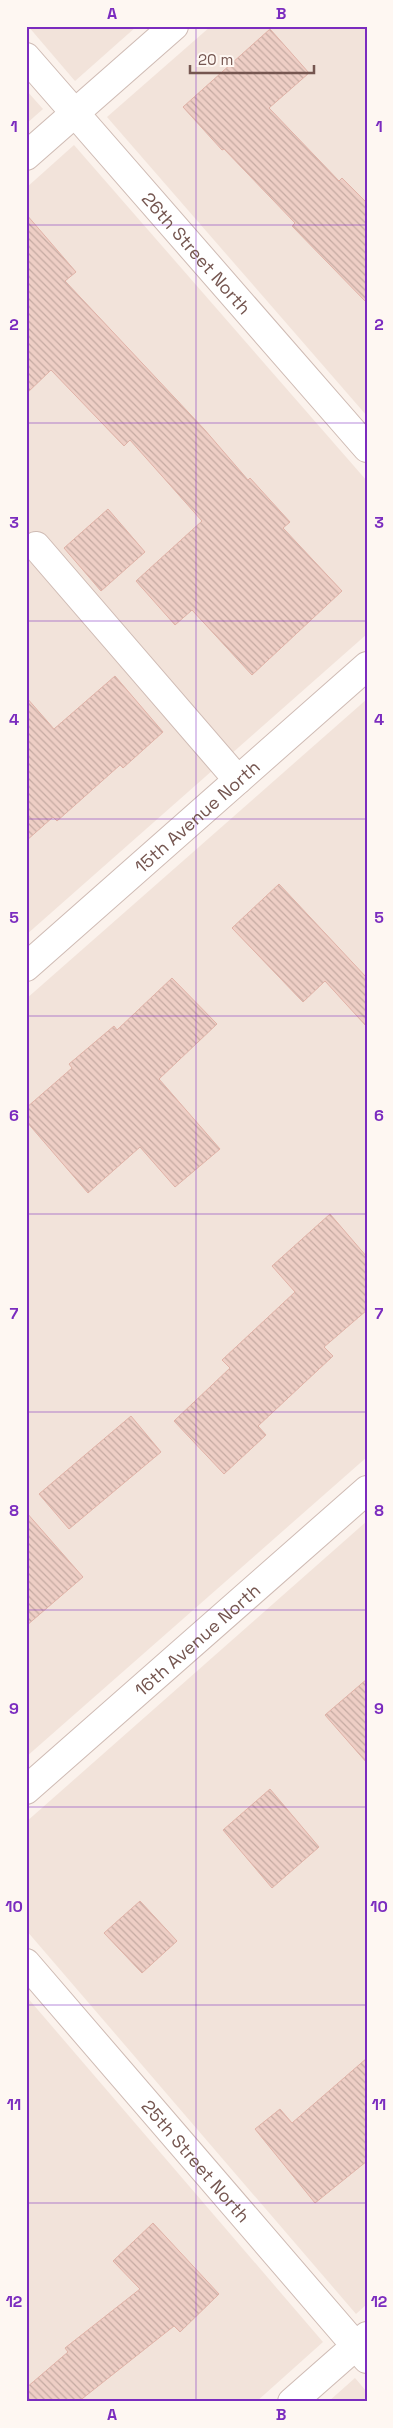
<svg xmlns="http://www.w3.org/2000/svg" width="393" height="2428" viewBox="0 0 393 2428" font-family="'Space Grotesk',sans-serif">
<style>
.residential{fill:#f2e3da}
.building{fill:url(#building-back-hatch);stroke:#e0b2a7}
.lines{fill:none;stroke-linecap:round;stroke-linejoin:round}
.minor-casing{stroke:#cfbbb4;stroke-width:30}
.minor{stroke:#fff;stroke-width:28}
.grid{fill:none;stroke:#7b2cbf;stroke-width:1;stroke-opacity:0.55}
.labels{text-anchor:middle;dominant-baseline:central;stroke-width:5;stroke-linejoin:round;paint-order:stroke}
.street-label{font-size:18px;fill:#755650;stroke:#fef7f2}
.neatline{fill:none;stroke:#7b2cbf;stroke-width:2}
.grid-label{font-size:16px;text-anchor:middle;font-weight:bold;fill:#7b2cbf}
</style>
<defs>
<pattern id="building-back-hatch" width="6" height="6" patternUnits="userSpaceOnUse" patternTransform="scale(1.25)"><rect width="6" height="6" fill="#eecec5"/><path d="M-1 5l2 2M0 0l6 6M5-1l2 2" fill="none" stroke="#c5aaa2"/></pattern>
</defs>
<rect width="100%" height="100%" fill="#fbf2ec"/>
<g class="residential">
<path d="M 28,26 L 137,26 L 75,81 Z"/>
<path d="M 211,26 L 367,26 L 367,416 L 107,117 Z"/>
<path d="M 26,90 L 43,109 L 26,124 Z"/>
<path d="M 74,145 L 367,481 L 367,634 L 26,935 L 26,188 Z"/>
<path d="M 367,699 L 367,1457 L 26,1757 L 26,999 Z"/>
<path d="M 367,1521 L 367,2304 L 356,2314 L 26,1930 L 26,1822 Z"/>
<path d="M 26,1996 L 323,2342 L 256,2402 L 26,2402 Z"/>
<path d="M 355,2378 L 367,2392 L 367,2402 L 328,2402 Z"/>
</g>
<g class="building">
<path d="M 270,29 L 309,73 L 269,108 L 339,181 L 342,178 L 367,203 L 367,303 L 292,226 L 295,223 L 224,149 L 222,150 L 183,107 Z"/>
<path d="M 26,214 L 76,272 L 65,281 L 204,429 L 248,480 L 250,478 L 290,522 L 283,528 L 342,591 L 252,675 L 192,610 L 175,625 L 136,581 L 202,521 L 130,440 L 124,446 L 51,370 L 26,394 Z"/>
<path d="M 108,509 L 145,552 L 101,591 L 64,548 Z"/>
<path d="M 115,676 L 163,732 L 123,768 L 120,765 L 57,821 L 53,817 L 26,841 L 26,697 L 54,729 Z"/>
<path d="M 279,884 L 367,978 L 367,1027 L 325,981 L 303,1002 L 232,928 Z"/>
<path d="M 172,978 L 217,1024 L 159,1079 L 220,1149 L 175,1187 L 140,1147 L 88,1193 L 26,1121 L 26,1108 L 72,1068 L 69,1064 L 114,1026 L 117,1030 Z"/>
<path d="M 330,1214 L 367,1257 L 367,1310 L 324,1347 L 333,1356 L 258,1426 L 266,1435 L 224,1474 L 174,1421 L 230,1368 L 222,1360 L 295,1292 L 272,1266 Z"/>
<path d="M 131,1416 L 161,1452 L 69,1529 L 39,1494 Z"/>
<path d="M 26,1512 L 83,1577 L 26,1626 Z"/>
<path d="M 367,1679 L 367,1763 L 325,1715 Z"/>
<path d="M 270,1789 L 319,1847 L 272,1888 L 223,1830 Z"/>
<path d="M 140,1901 L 177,1941 L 142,1973 L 104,1933 Z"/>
<path d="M 367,2058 L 367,2161 L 315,2203 L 255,2129 L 280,2109 L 292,2123 Z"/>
<path d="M 153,2223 L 219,2294 L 180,2332 L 174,2326 L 78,2402 L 26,2402 L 26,2388 L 68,2352 L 65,2348 L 140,2289 L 113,2261 Z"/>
</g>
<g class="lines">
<defs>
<g id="minor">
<path id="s1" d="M 26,57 L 367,448"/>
<path d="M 26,156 L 174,26"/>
<path d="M 36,546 L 238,780"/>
<path id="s2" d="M 26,967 L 367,666"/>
<path id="s3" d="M 26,1790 L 367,1490"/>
<path id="s4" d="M 26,1963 L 367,2359"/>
<path d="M 292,2402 L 367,2336"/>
</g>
</defs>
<use href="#minor" class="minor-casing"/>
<use href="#minor" class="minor"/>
</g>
<path class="grid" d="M 196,26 L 196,2402M 26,225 L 367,225M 26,423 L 367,423M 26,621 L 367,621M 26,819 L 367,819M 26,1016 L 367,1016M 26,1214 L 367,1214M 26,1412 L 367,1412M 26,1610 L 367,1610M 26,1807 L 367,1807M 26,2005 L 367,2005M 26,2203 L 367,2203"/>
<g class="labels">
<g class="street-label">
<text stroke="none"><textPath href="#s1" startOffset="260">26th Street North</textPath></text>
<text stroke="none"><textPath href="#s2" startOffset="228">15th Avenue North</textPath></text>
<text stroke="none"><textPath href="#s3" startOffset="228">16th Avenue North</textPath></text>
<text stroke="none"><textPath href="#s4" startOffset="261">25th Street North</textPath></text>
</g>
</g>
<rect width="393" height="2428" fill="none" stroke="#fef7f2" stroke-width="55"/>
<path d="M190 65v8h124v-8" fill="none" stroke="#755650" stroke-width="2.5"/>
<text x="198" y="65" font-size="15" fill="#755650" stroke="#fef7f2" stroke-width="4" paint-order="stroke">20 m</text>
<rect x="28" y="28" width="338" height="2372" class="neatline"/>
<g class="grid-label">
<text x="112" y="19">A</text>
<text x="281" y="19">B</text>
<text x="14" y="132">1</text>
<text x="379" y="132">1</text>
<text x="14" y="330">2</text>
<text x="379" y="330">2</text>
<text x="14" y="528">3</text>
<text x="379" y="528">3</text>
<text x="14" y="725">4</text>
<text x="379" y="725">4</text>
<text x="14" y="923">5</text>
<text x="379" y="923">5</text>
<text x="14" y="1121">6</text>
<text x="379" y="1121">6</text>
<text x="14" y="1319">7</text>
<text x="379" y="1319">7</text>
<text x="14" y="1516">8</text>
<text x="379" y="1516">8</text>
<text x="14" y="1714">9</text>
<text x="379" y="1714">9</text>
<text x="14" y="1912">10</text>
<text x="379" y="1912">10</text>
<text x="14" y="2110">11</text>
<text x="379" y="2110">11</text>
<text x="14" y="2307">12</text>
<text x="379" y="2307">12</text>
<text x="112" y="2420">A</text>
<text x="281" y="2420">B</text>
</g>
</svg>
